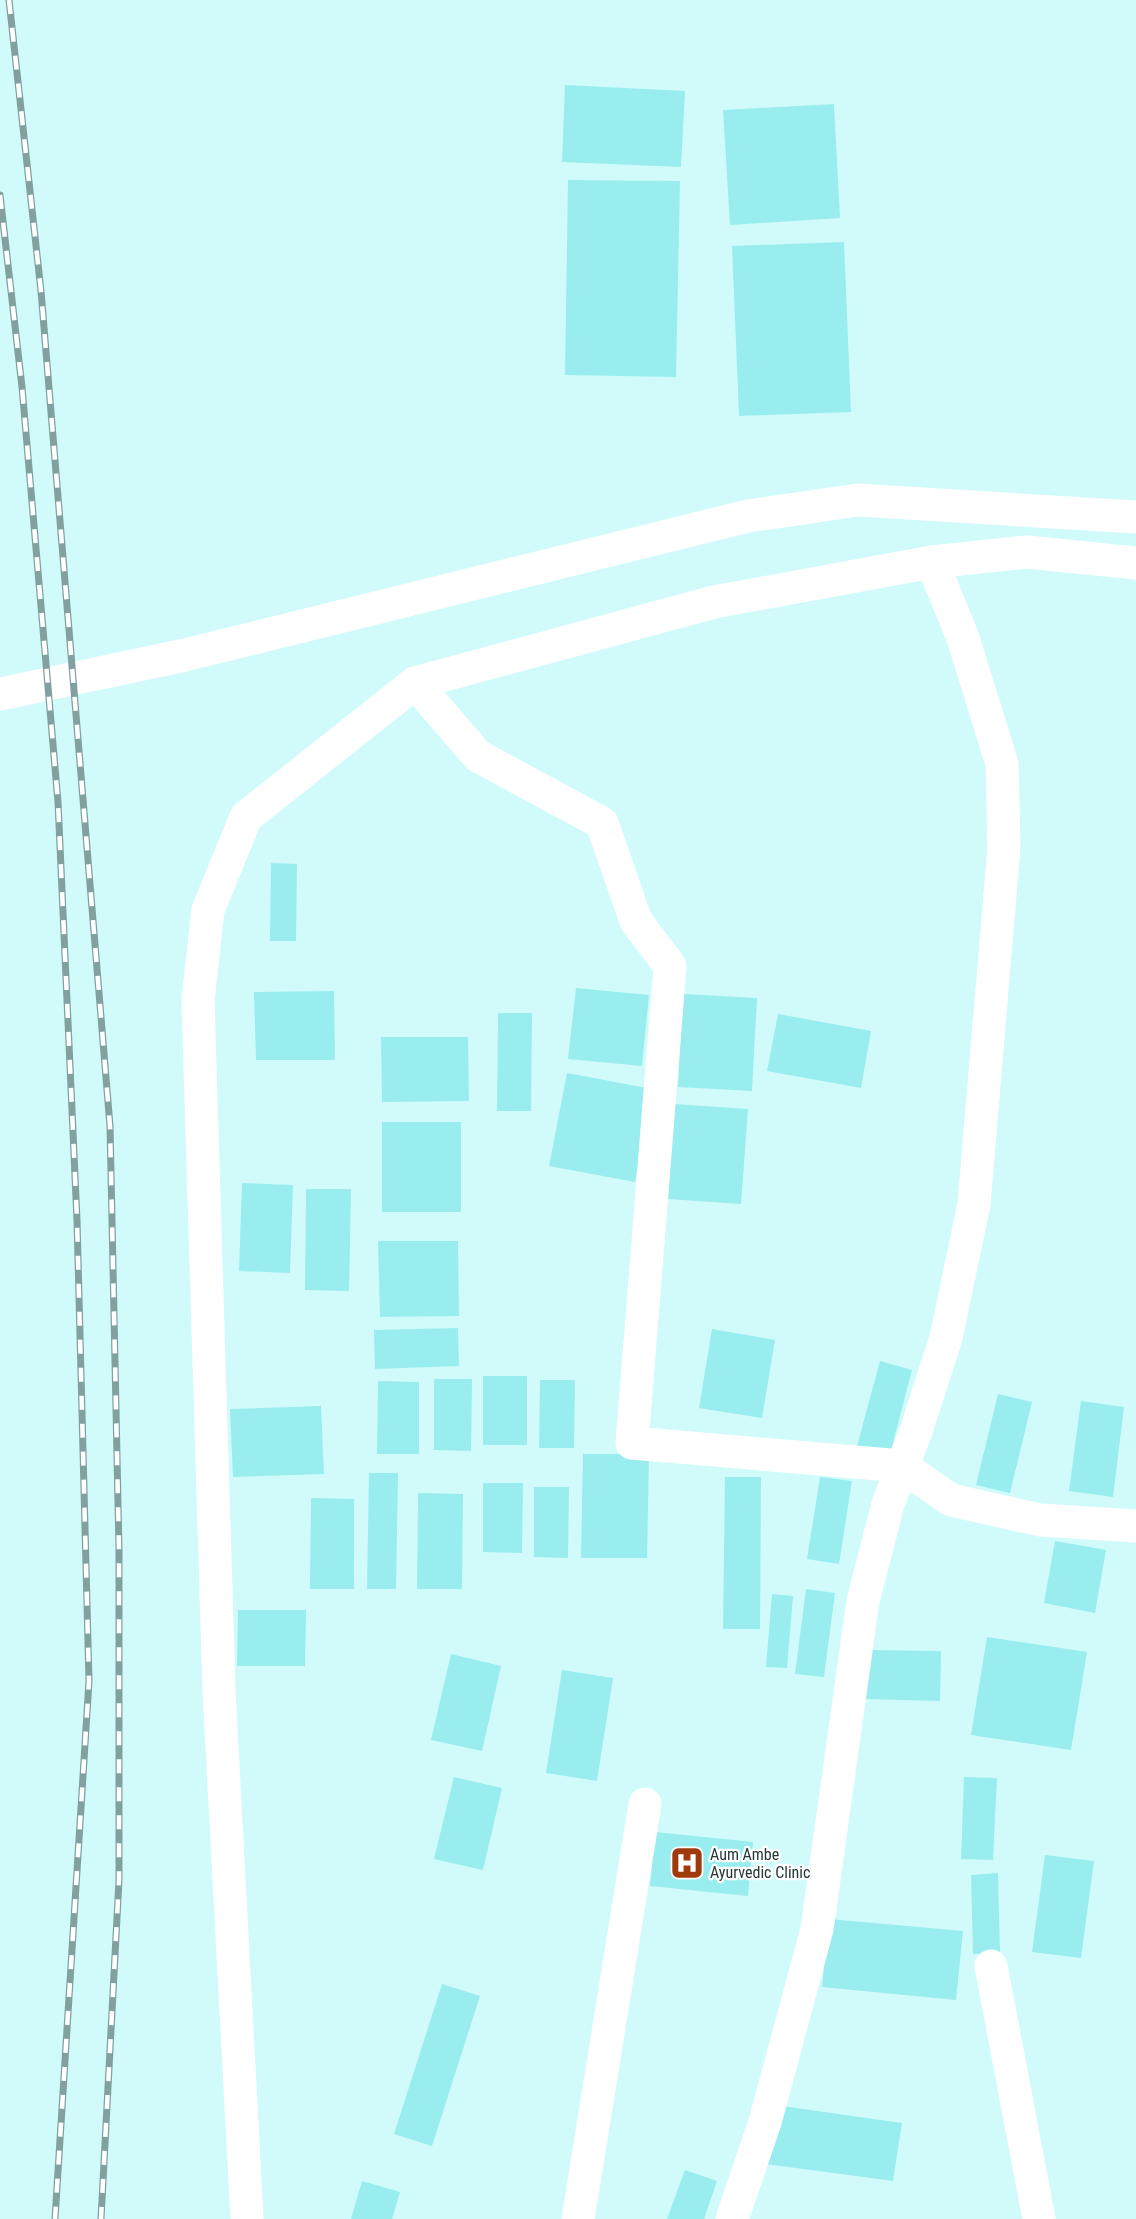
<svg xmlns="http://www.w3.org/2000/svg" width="1136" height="2219" viewBox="0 0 1136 2219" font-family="'Roboto Condensed',sans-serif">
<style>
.building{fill:#99edee}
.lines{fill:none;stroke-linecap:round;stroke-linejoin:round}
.minor{stroke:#fff;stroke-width:33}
.tertiary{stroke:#fff;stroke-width:33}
.rail-casing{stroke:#82a0a0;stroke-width:7}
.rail{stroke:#fff;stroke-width:4.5;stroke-dasharray:14;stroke-linecap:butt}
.labels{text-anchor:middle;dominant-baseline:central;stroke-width:4.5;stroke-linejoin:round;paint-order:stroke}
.poi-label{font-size:16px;fill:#253636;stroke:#fff;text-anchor:start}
</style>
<rect width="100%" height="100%" fill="#d1fbfb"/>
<g class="building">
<path d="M 565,85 L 685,91 L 681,167 L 562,162 Z"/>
<path d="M 834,104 L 840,218 L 730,225 L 723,110 Z"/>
<path d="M 568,180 L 680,181 L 676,377 L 565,375 Z"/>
<path d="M 844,242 L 851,412 L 739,416 L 732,246 Z"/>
<path d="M 271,863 L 297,864 L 296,941 L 270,941 Z"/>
<path d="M 576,988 L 649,995 L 642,1066 L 568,1059 Z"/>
<path d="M 334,991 L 335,1060 L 256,1060 L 254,992 Z"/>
<path d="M 683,994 L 757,998 L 752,1091 L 678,1087 Z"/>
<path d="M 498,1013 L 532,1013 L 531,1111 L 497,1111 Z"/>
<path d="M 778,1014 L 871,1031 L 861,1088 L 767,1071 Z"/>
<path d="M 381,1037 L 468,1037 L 469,1101 L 382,1102 Z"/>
<path d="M 567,1073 L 652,1089 L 635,1182 L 549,1166 Z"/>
<path d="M 674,1104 L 748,1109 L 741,1204 L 668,1199 Z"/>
<rect x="382" y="1122" width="79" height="90"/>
<path d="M 242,1183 L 293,1185 L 290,1273 L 239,1271 Z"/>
<path d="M 306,1189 L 351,1189 L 349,1291 L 305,1290 Z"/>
<path d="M 378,1241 L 458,1241 L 459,1316 L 380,1317 Z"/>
<path d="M 458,1328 L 459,1366 L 375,1369 L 374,1330 Z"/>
<path d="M 712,1329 L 775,1340 L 762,1418 L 699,1408 Z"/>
<path d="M 880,1361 L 912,1370 L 890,1454 L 857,1446 Z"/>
<rect x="483" y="1376" width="44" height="69"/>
<path d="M 434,1379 L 472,1379 L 471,1451 L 434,1450 Z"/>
<path d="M 540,1380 L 575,1380 L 574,1448 L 539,1448 Z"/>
<path d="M 378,1381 L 419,1382 L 419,1454 L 377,1454 Z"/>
<path d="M 998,1394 L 1032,1402 L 1010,1493 L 976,1485 Z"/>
<path d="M 1081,1401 L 1124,1407 L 1113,1497 L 1069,1491 Z"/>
<path d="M 321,1406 L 324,1474 L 233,1477 L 230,1409 Z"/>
<path d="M 583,1454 L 649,1454 L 647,1558 L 581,1558 Z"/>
<path d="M 369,1473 L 398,1473 L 396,1589 L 367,1589 Z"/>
<path d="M 725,1477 L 761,1477 L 760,1629 L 723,1629 Z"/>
<path d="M 820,1477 L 852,1481 L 839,1564 L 807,1559 Z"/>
<path d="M 483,1483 L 523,1483 L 522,1553 L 483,1552 Z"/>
<path d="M 534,1487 L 569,1487 L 568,1558 L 534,1557 Z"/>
<path d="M 418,1493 L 463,1494 L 462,1589 L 417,1589 Z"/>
<path d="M 311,1498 L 354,1499 L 354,1589 L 310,1589 Z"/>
<path d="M 1055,1541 L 1106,1550 L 1095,1613 L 1044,1603 Z"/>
<path d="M 806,1589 L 835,1593 L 824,1677 L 795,1674 Z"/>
<path d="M 772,1594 L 793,1596 L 787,1668 L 766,1667 Z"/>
<path d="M 238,1610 L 306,1610 L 305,1666 L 237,1666 Z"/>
<path d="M 987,1637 L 1087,1652 L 1071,1750 L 971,1735 Z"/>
<path d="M 866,1650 L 941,1651 L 940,1701 L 866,1699 Z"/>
<path d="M 451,1654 L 501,1666 L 482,1751 L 431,1740 Z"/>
<path d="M 562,1670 L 613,1678 L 597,1781 L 546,1773 Z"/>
<path d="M 454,1777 L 502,1788 L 483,1870 L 434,1859 Z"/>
<path d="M 964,1777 L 997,1778 L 993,1860 L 961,1859 Z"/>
<path d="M 655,1832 L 753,1842 L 748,1896 L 650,1886 Z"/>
<path d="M 1045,1855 L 1094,1861 L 1081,1958 L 1032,1952 Z"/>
<path d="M 998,1873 L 1000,1953 L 973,1954 L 971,1875 Z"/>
<path d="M 829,1919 L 963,1931 L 956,2000 L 822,1987 Z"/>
<path d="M 442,1984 L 480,1996 L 432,2146 L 394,2134 Z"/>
<path d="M 775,2105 L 902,2123 L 893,2181 L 766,2164 Z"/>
<path d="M 685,2170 L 717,2181 L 704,2219 L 667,2219 Z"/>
<path d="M 362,2181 L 400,2192 L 392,2219 L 351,2219 Z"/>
</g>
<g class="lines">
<g class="minor">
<path d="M 415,683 L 478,756 L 602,823 L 636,921 L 670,966 L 632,1443 L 902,1466 L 951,1500 L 1040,1520 L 1136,1526"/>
<path d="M 991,1966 L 1039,2219"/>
<path d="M 247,2219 L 219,1690 L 198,1000 L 208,910 L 246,817 L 415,683 L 714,602 L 932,562 L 1027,552 L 1136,563"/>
<path d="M 578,2219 L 645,1804"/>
<path d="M 732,2219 L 765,2122 L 817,1929 L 863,1601 L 888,1504 L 916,1431 L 946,1338 L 974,1204 L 1004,847 L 1002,764 L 963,638 L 932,562"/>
</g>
<path class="tertiary" d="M 0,694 L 185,655 L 748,516 L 858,500 L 1136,517"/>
<defs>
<g id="rail">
<path d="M 9,0 L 41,291 L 110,1126 L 119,1550 L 119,1880 L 101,2219"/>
<path d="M 0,195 L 22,387 L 58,802 L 77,1220 L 89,1681 L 55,2219"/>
</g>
</defs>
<use href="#rail" class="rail-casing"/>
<use href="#rail" class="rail"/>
</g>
<defs>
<symbol id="hospital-square" viewBox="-11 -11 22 22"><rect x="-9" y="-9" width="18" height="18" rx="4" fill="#9f3a0a" stroke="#fff"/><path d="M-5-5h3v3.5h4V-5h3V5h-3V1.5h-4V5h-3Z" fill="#fff"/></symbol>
</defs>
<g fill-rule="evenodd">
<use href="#hospital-square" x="668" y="1844" width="38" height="38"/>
</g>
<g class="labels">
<g class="poi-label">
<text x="710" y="1854">Aum Ambe<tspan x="710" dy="18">Ayurvedic Clinic</tspan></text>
</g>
</g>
</svg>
